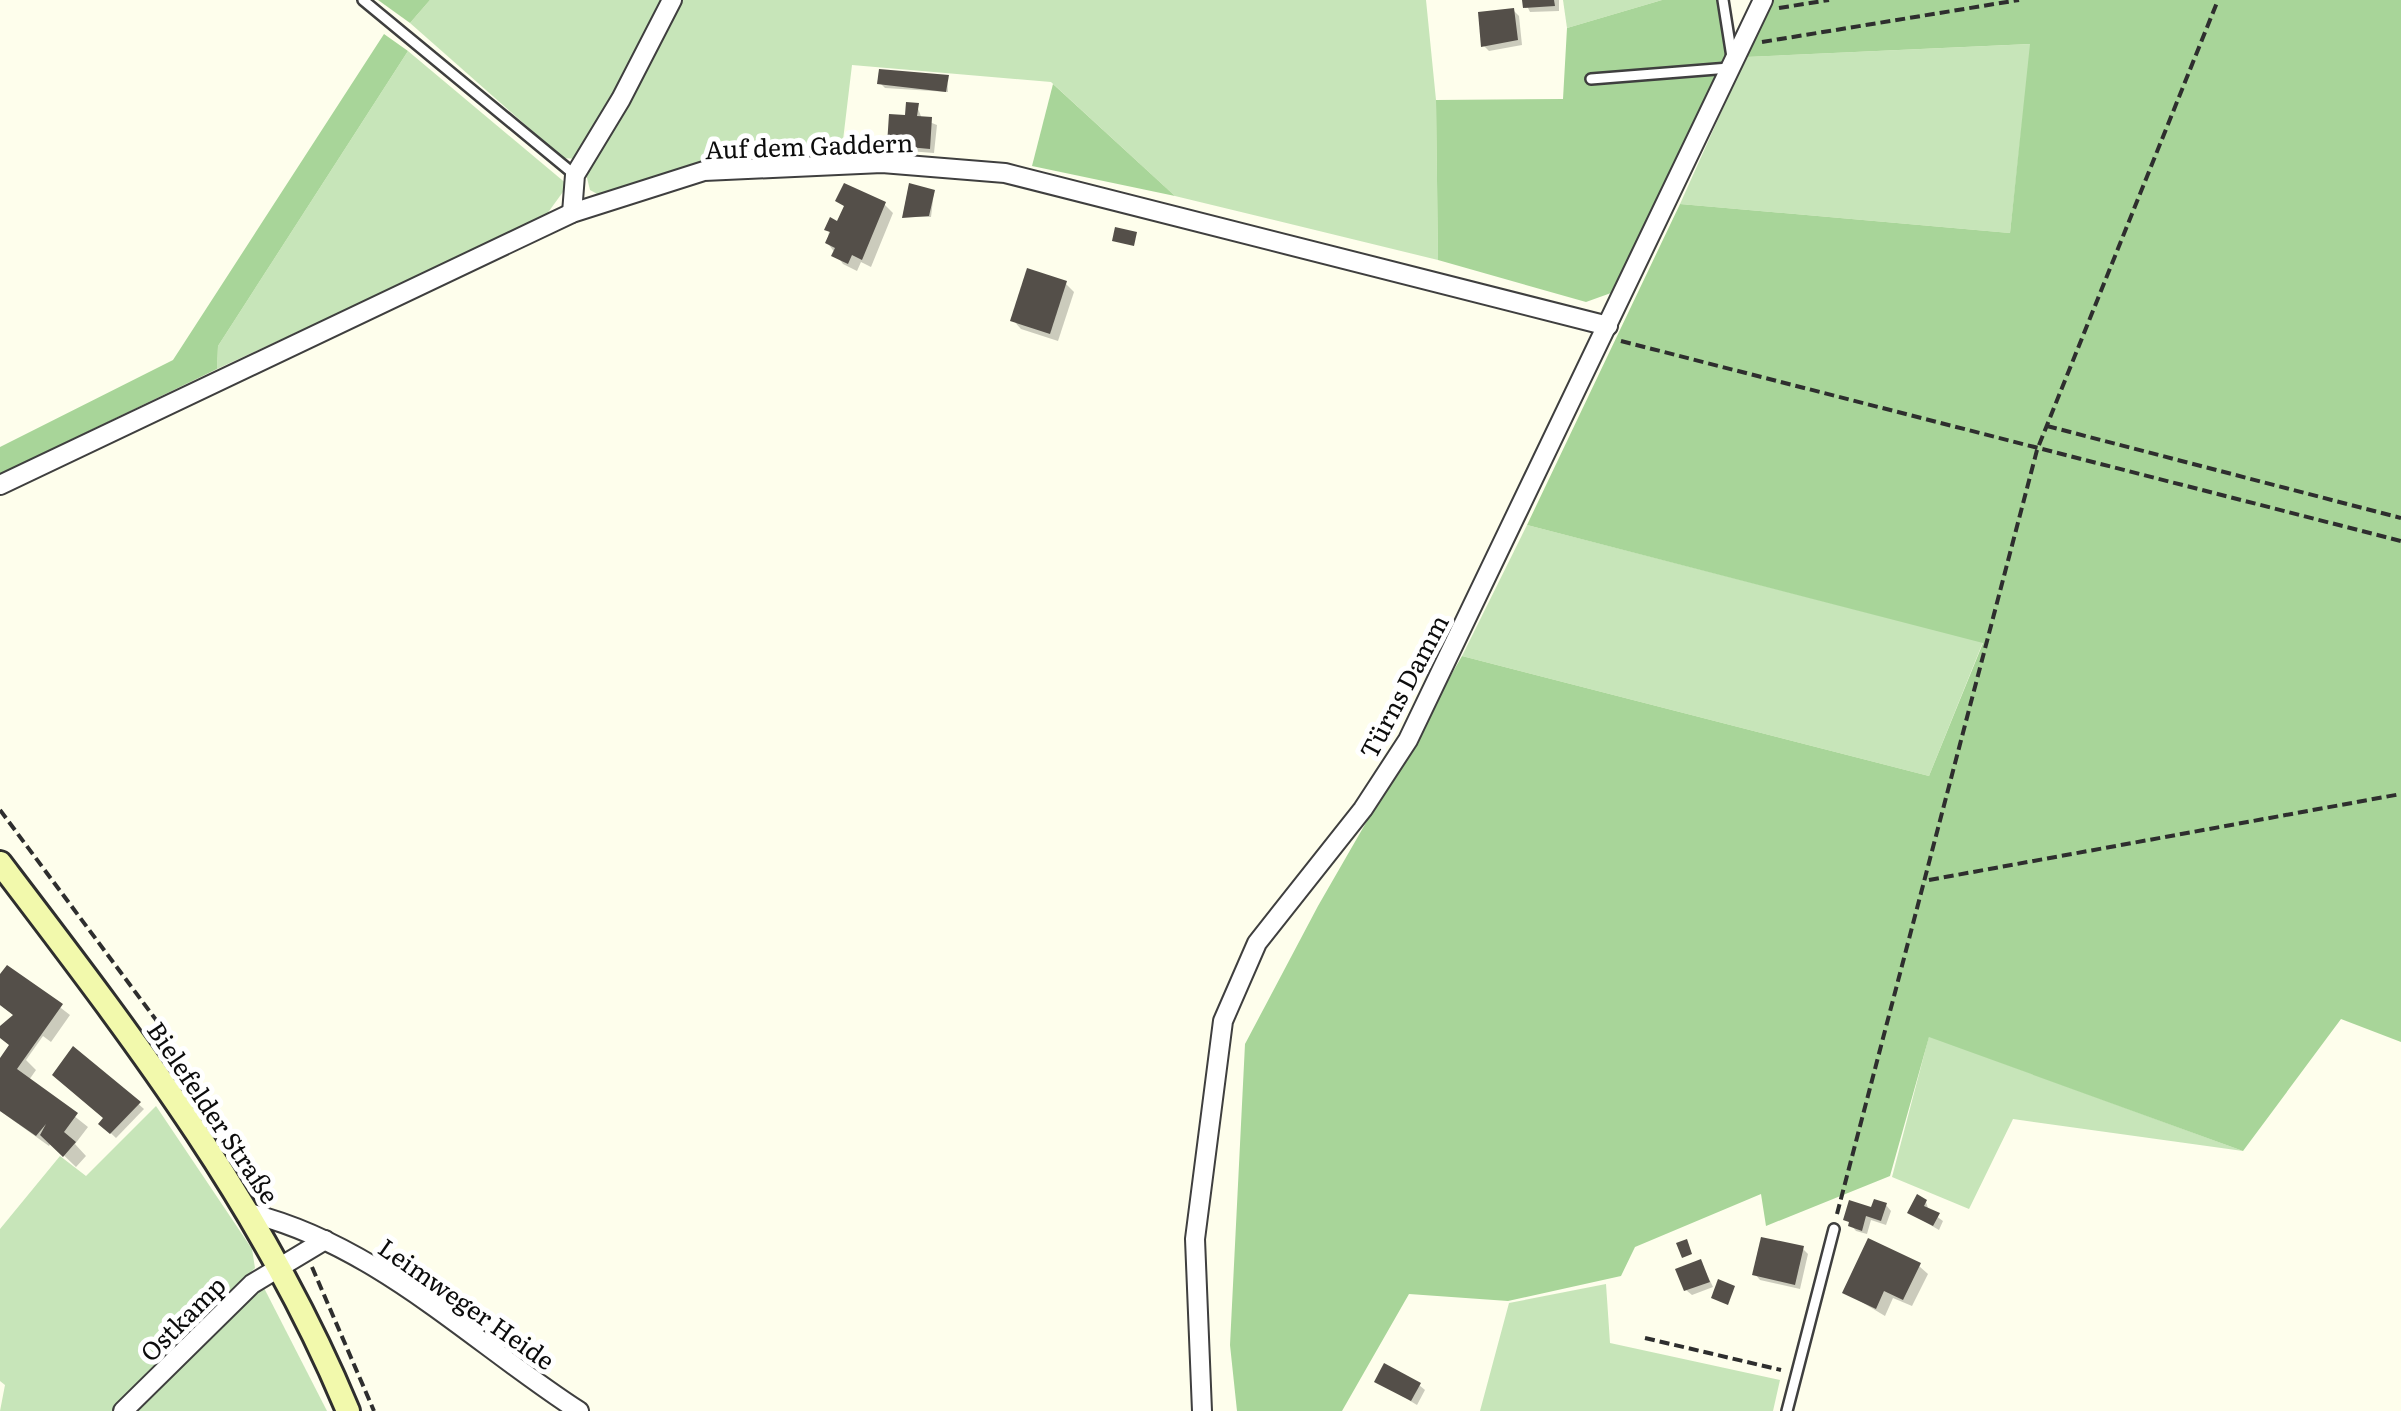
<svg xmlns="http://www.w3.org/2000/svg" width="2401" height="1411" viewBox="0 0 2401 1411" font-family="Literata,serif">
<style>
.green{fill:#c7e5b9}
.forest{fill:#a8d599}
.shadow{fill:#0003}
.building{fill:#544f49}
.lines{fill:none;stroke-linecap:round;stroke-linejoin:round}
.lane-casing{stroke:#3f3f3f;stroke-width:14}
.street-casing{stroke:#3f3f3f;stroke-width:22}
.secondary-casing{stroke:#2e2e2e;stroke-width:28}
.path{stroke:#2e2e2e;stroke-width:4;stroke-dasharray:10 5;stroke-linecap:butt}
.lane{stroke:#fff;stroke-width:9}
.street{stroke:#fff;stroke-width:18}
.secondary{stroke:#f2f9ac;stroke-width:22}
.labels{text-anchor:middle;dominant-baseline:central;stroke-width:10;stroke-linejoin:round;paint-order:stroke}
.street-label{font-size:25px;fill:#0c0c0c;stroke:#fff}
</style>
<rect width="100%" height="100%" fill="#fefeec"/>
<g class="green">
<path d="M 430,0 L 661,0 L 627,73 L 577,159 L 563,158 L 410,23 Z"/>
<path d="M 680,0 L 1426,0 L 1436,100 L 1438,260 L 1175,196 L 1051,82 L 852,65 L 841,157 L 601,196 L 590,190 L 586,174 L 644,74 Z"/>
<path d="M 1563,0 L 1662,0 L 1567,28 Z"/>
<path d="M 2031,44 L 2010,233 L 1680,204 L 1746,57 Z"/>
<path d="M 408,51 L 568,185 L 544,218 L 217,369 L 218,346 Z"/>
<path d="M 1527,525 L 1983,642 L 1929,776 L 1462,656 Z"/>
<path d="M 1929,1036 L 2243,1151 L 2013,1119 L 1969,1209 L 1892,1177 Z"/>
<path d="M 156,1106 L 252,1249 L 255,1268 L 112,1411 L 0,1411 L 5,1385 L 0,1381 L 0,1229 L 60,1156 L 86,1176 Z"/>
<path d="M 1606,1284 L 1610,1343 L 1780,1380 L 1773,1411 L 1480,1411 L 1509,1303 Z"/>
<path d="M 263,1286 L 327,1411 L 137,1411 Z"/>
</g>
<g class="forest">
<path d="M 378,0 L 430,0 L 410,23 Z"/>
<path d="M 1662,0 L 1719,0 L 1727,55 L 1611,293 L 1586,302 L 1438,260 L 1436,100 L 1563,99 L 1567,28 Z"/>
<path d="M 1771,0 L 2401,0 L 2401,1042 L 2341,1019 L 2243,1151 L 1929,1037 L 1890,1176 L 1766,1226 L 1761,1194 L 1635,1247 L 1621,1276 L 1508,1301 L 1409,1294 L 1342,1411 L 1237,1411 L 1230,1345 L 1245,1044 L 1318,906 L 1462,656 L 1929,776 L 1983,643 L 1527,525 L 1680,204 L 2010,233 L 2030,44 L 1746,57 Z"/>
<path d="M 384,34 L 408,51 L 218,346 L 217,369 L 0,474 L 0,447 L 173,360 Z"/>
<path d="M 1053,84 L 1175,196 L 1032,166 Z"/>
</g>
<g class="shadow">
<path d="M 1524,0 L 1559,0 L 1559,11 L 1530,12 Z"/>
<path d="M 1513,10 L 1519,16 L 1522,45 L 1489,51 L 1484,46 Z"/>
<path d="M 947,77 L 948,92 L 885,88 L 880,83 Z"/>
<path d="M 917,106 L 922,119 L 937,125 L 934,153 L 895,150 L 890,144 Z"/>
<path d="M 934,192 L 931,217 L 905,217 Z"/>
<path d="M 884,204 L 893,213 L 871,267 L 861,262 L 857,271 L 843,264 L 827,242 L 831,221 L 838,224 Z"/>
<path d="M 1065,283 L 1074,292 L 1058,341 L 1021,329 L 1013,320 Z"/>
<path d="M 9,968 L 70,1015 L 51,1042 L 43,1036 L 26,1060 L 36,1070 L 29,1080 L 88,1127 L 75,1144 L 86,1156 L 76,1167 L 51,1143 L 49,1146 L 0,1111 L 0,1062 L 12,1045 L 15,1016 L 0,1005 L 0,980 Z"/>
<path d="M 115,1083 L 144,1109 L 116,1138 L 101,1124 Z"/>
<path d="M 1926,1202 L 1929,1211 L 1943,1221 L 1939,1230 L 1910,1213 Z"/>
<path d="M 1886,1205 L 1891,1211 L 1886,1225 L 1871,1220 L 1867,1234 L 1856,1231 L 1846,1219 Z"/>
<path d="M 1802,1248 L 1808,1254 L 1800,1289 L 1760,1280 L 1755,1274 Z"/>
<path d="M 1701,1262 L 1713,1287 L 1692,1295 L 1686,1290 Z"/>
<path d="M 1919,1266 L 1928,1274 L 1912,1306 L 1893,1298 L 1885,1316 L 1845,1292 Z"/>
<path d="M 1377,1381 L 1419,1385 L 1425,1390 L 1417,1405 Z"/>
</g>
<g class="building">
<path d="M 1522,0 L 1554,0 L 1555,6 L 1523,8 Z"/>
<path d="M 1514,8 L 1518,40 L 1481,47 L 1478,12 Z"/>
<path d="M 879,69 L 949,75 L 946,92 L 877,84 Z"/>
<path d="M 906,102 L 919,103 L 917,116 L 932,117 L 930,149 L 887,145 L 889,114 L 905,115 Z"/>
<path d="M 844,183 L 886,202 L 862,260 L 852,255 L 848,264 L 831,256 L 835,248 L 825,243 L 830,232 L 824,230 L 830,217 L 837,221 L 844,206 L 835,201 Z"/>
<path d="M 909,183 L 935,190 L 929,216 L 902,218 Z"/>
<path d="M 1115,227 L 1137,232 L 1134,246 L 1112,241 Z"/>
<path d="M 1027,268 L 1067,281 L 1050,334 L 1010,321 Z"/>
<path d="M 7,965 L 63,1004 L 17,1069 L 78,1113 L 64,1132 L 76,1142 L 63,1157 L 40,1135 L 46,1124 L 36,1136 L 0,1111 L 0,1058 L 9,1045 L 0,1038 L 0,1026 L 13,1015 L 0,1005 L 0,974 Z"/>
<path d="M 73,1046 L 141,1102 L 110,1134 L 98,1124 L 103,1118 L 52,1075 Z"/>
<path d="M 1917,1194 L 1927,1200 L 1924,1206 L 1940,1213 L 1933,1226 L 1907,1213 Z"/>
<path d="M 1874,1199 L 1887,1203 L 1881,1221 L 1866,1216 L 1862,1231 L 1848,1226 L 1849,1222 L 1843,1220 L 1849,1200 L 1871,1207 Z"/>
<path d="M 1761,1237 L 1804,1246 L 1795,1285 L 1752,1275 Z"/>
<path d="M 1868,1238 L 1921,1263 L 1903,1300 L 1884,1291 L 1876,1309 L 1842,1293 Z"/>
<path d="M 1687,1239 L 1692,1254 L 1682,1258 L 1676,1243 Z"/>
<path d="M 1701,1259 L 1710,1282 L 1684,1291 L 1675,1269 Z"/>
<path d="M 1718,1279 L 1735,1286 L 1728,1305 L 1711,1298 Z"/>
<path d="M 1384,1363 L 1421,1383 L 1411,1401 L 1374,1382 Z"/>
</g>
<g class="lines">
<defs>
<g id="lane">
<path d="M 363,0 L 575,175"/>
<path d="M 1723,0 L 1732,57"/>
<path d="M 1591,79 L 1729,68"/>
<path d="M 1787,1411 L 1834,1229"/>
</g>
<g id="street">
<path d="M 572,213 L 575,175 L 621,99 L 672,0"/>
<path d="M 0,485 L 572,213 L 704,171 L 882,163 L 1005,173 L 1608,326"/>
<path d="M 249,1213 C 376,1244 472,1342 579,1411"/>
<path d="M 123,1411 L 252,1284 L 325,1240"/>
<path d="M 1202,1411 L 1195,1239 L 1223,1021 L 1257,943 L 1363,809 L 1408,740 L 1763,0"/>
</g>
<path id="secondary" d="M 0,863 C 134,1039 263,1206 348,1411"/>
</defs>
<use href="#lane" class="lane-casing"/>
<use href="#street" class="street-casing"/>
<use href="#secondary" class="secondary-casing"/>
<g class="path">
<path d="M 1779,8 L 1829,0"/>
<path d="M 1762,42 L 2019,0"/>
<path d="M 1621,341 L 2401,541"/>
<path d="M 2047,426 L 2401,518"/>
<path d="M 0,810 L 168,1036 L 272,1199"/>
<path d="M 1929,880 L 2401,794"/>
<path d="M 1837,1214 L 2037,450 L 2218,0"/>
<path d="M 312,1267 L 374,1411"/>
<path d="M 1645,1338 L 1781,1370"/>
</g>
<use href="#lane" class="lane"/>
<use href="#street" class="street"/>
<use href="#secondary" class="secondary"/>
</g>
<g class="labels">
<g class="street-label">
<text transform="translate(809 145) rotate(-2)">Auf dem Gaddern</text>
<text transform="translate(1403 686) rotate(-62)">Türns Damm</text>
<text transform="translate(214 1112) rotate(56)">Bielefelder Straße</text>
<text transform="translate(467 1303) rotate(35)">Leimweger Heide</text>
<text transform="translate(182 1318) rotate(-45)">Ostkamp</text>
</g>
</g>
</svg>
